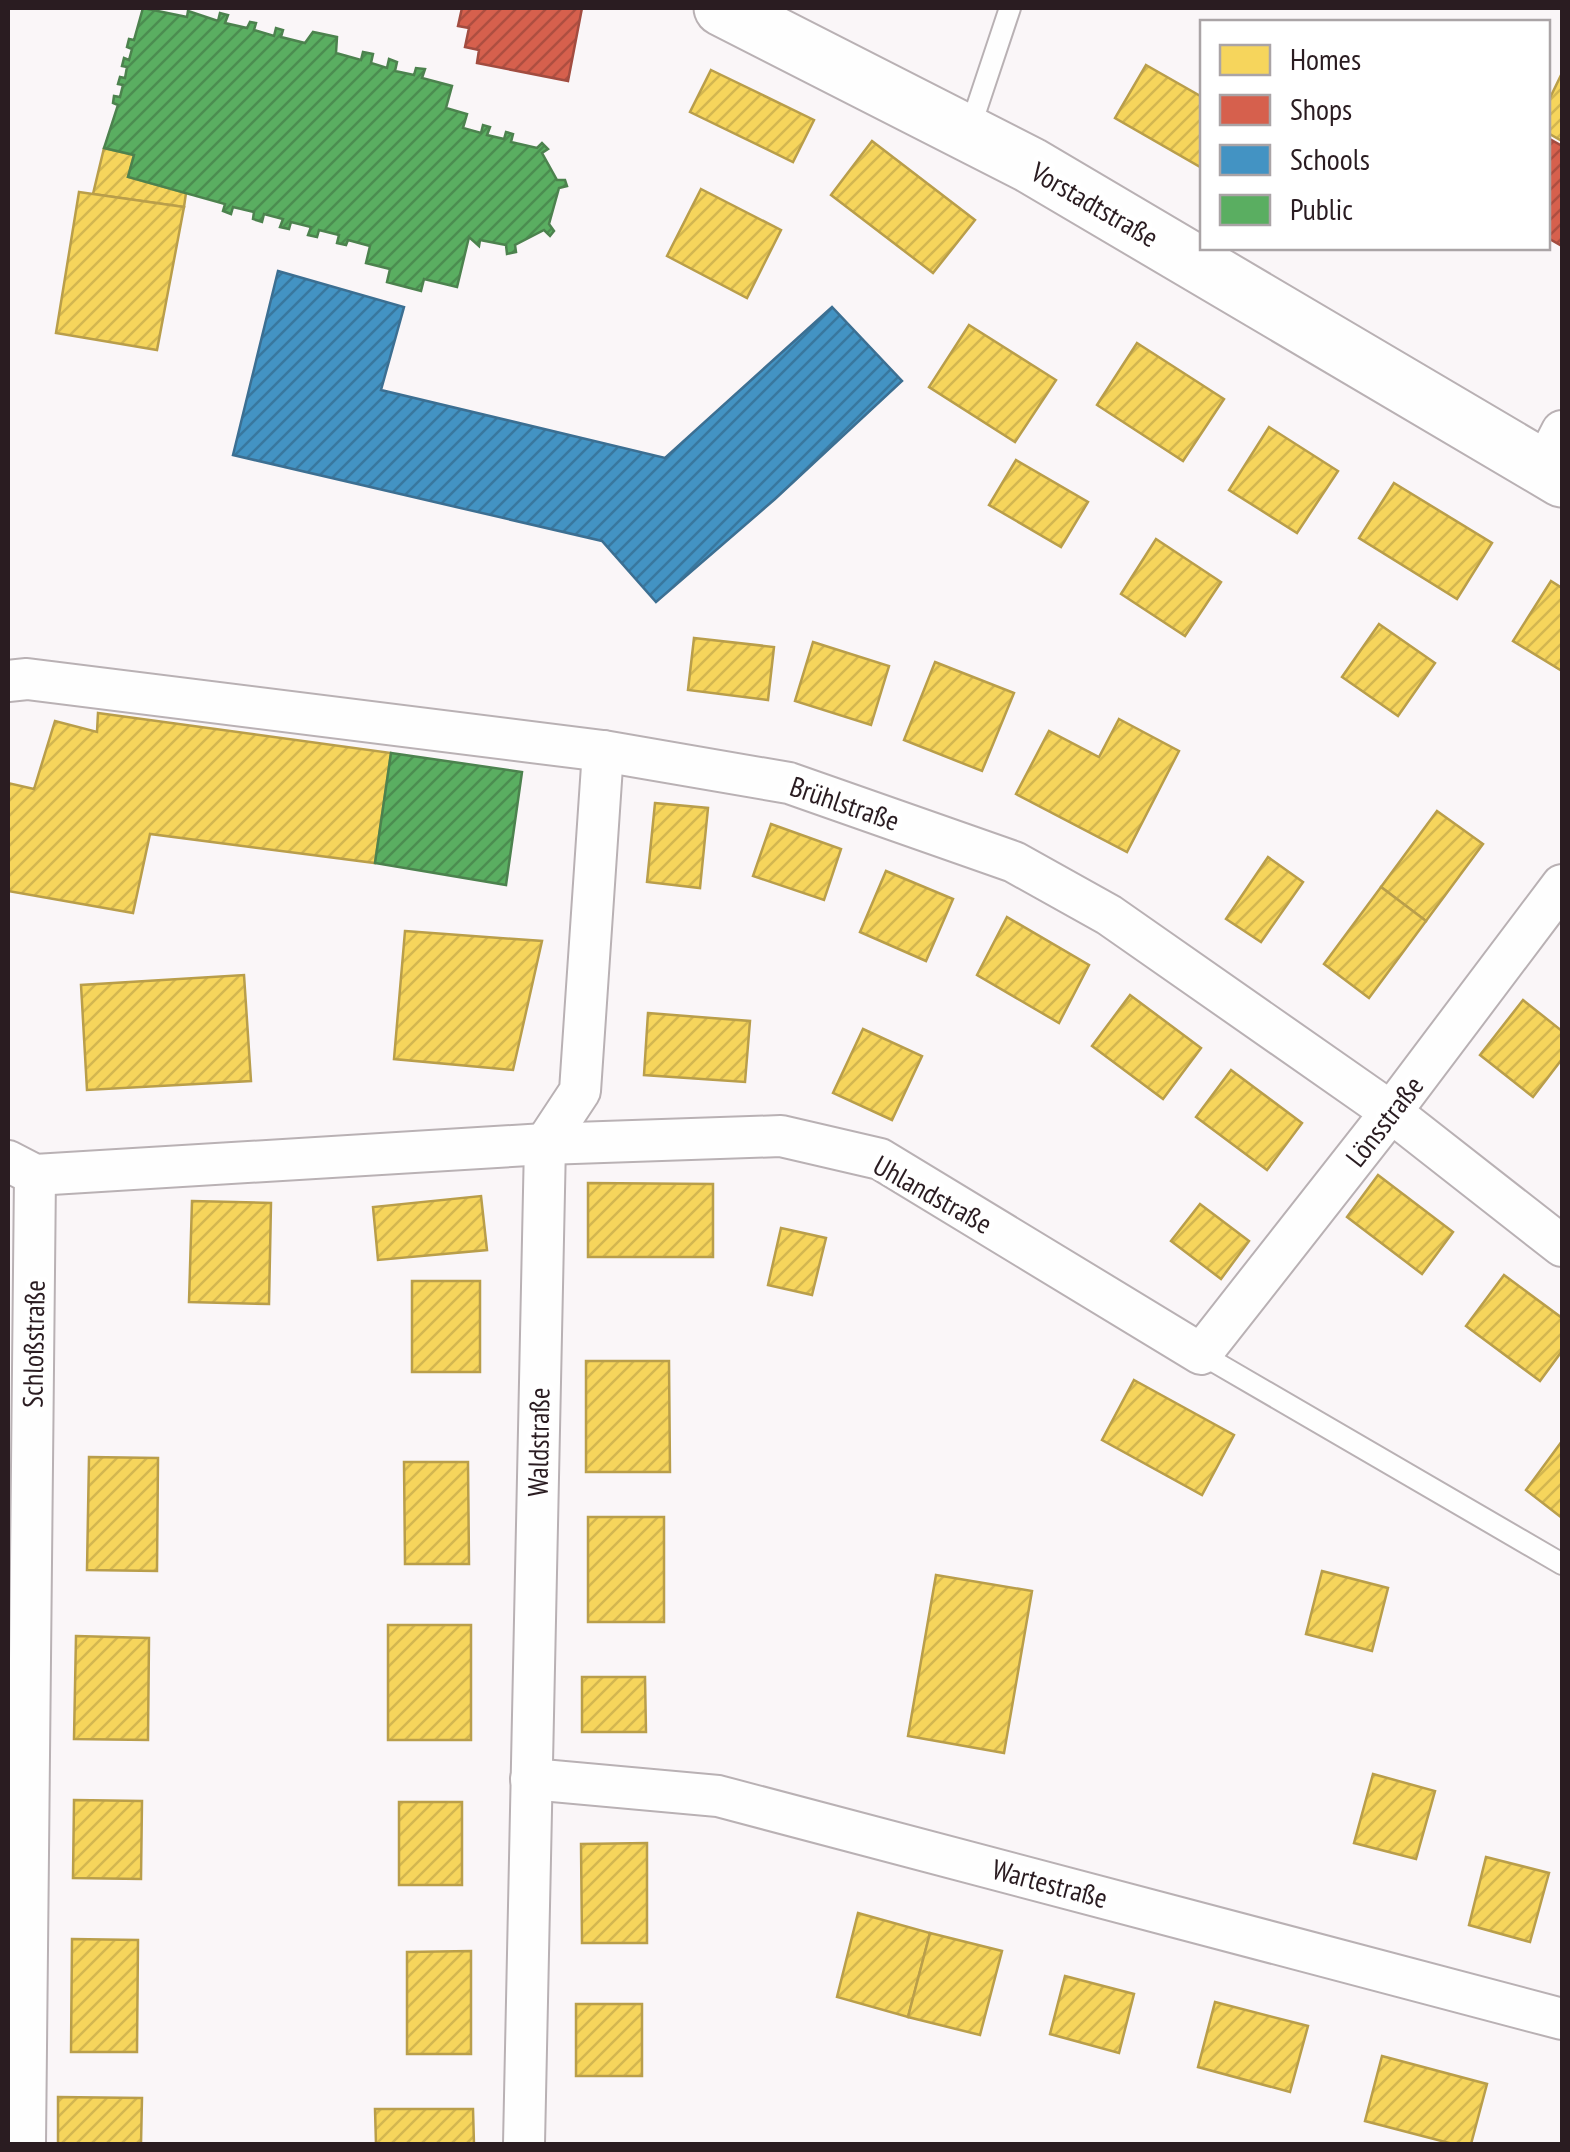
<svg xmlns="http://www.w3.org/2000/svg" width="1570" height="2152" viewBox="0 0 1570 2152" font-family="'PT Sans Narrow',sans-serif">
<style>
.homes{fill:url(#homes-hatch);stroke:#b99e4a;stroke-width:2.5}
.shops{fill:url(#shops-hatch);stroke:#a24c40;stroke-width:2.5}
.schools{fill:url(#schools-hatch);stroke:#3c6f92;stroke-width:2.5}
.public{fill:url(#public-hatch);stroke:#4c824e;stroke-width:2.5}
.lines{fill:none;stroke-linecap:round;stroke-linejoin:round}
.lane-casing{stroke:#b9b1b4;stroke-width:24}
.street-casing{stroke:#b9b1b4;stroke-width:44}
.secondary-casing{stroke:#b9b1b4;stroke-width:59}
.lane{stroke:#fefefe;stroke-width:20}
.street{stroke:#fefefe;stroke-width:40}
.secondary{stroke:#fefefe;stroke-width:55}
.labels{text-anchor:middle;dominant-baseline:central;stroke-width:10;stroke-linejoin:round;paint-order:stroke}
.street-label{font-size:28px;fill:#2a1c21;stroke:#fff}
</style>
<defs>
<pattern id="homes-hatch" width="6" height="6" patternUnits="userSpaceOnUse" patternTransform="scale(2.5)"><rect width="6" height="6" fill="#f6d55c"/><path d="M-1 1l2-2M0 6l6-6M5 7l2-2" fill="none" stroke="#d3b650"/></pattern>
<pattern id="shops-hatch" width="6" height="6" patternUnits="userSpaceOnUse" patternTransform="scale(2.5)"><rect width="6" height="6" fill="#d6604d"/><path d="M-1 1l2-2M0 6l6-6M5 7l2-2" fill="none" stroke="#ae4e40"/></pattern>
<pattern id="schools-hatch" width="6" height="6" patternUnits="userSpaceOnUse" patternTransform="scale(2.5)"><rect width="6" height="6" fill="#4393c3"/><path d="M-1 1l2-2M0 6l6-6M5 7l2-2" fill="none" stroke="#38779e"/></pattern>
<pattern id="public-hatch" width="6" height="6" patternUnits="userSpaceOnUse" patternTransform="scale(2.5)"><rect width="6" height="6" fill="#5aae61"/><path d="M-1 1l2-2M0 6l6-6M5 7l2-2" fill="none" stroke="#4b8d50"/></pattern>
</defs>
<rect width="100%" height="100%" fill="#faf6f8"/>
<g class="homes">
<path d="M 1146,65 L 1202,97 L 1202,168 L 1115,118 Z"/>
<path d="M 711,70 L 814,120 L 793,162 L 690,112 Z"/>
<path d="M 1562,73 L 1562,141 L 1548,133 L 1548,102 Z"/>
<path d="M 872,141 L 975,220 L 933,273 L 831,195 Z"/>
<path d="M 104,148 L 134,155 L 128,177 L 186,193 L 184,207 L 93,194 Z"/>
<path d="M 701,189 L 781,230 L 747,298 L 667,256 Z"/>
<path d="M 79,192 L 184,207 L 157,350 L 56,333 Z"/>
<path d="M 969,325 L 1056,380 L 1015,442 L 929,387 Z"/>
<path d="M 1137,343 L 1224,399 L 1183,461 L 1097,405 Z"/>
<path d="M 1269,427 L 1338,471 L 1297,533 L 1229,490 Z"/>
<path d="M 1016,460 L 1088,502 L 1061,547 L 989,505 Z"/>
<path d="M 1394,483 L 1492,543 L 1457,599 L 1359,538 Z"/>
<path d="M 1156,539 L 1221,582 L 1185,636 L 1121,594 Z"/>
<path d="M 1551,581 L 1562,588 L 1562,671 L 1513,641 Z"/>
<path d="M 1379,624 L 1435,663 L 1398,716 L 1342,677 Z"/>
<path d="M 694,638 L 774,647 L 768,700 L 688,690 Z"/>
<path d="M 813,642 L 889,666 L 871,725 L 795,701 Z"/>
<path d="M 935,662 L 1014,693 L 982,771 L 904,740 Z"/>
<path d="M 98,713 L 391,753 L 375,863 L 150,834 L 133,913 L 8,891 L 8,783 L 34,789 L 55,721 L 97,732 Z"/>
<path d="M 1119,719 L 1179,751 L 1127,852 L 1016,794 L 1049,731 L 1099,757 Z"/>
<path d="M 655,803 L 708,808 L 700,888 L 647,882 Z"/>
<path d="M 1437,811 L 1483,844 L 1426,921 L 1381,887 Z"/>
<path d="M 771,824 L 841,849 L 824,900 L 753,876 Z"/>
<path d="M 1268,857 L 1303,882 L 1261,942 L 1226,919 Z"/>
<path d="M 886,871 L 953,899 L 926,961 L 860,932 Z"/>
<path d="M 1381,887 L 1426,921 L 1369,998 L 1324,964 Z"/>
<path d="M 1007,917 L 1089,965 L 1059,1023 L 977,975 Z"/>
<path d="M 405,931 L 542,941 L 513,1070 L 394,1059 Z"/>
<path d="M 244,975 L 251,1081 L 87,1090 L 81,985 Z"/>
<path d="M 1130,995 L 1201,1048 L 1163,1099 L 1092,1046 Z"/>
<path d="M 1523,1000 L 1562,1031 L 1562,1059 L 1533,1097 L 1480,1055 Z"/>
<path d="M 648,1013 L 750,1021 L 745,1082 L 644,1075 Z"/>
<path d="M 863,1029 L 922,1056 L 892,1120 L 833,1093 Z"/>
<path d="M 1231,1070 L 1302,1123 L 1267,1170 L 1196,1117 Z"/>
<path d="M 1378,1175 L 1453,1232 L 1422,1274 L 1347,1217 Z"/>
<path d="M 588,1183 L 713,1184 L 713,1257 L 588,1257 Z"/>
<path d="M 481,1196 L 487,1250 L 378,1260 L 373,1207 Z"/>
<path d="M 192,1201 L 271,1203 L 269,1304 L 189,1302 Z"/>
<path d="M 1200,1204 L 1249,1241 L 1221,1279 L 1171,1241 Z"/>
<path d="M 781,1228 L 826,1238 L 812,1295 L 768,1285 Z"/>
<path d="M 1504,1275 L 1562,1318 L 1562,1351 L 1540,1381 L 1466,1326 Z"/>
<rect x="412" y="1281" width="68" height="91"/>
<path d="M 586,1361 L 669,1361 L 670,1472 L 586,1472 Z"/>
<path d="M 1134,1380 L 1234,1435 L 1202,1495 L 1102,1440 Z"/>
<path d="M 1562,1441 L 1562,1518 L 1526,1490 Z"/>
<path d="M 89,1457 L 158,1458 L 157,1571 L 87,1570 Z"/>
<path d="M 404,1462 L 468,1462 L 469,1564 L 405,1564 Z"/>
<rect x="588" y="1517" width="76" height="105"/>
<path d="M 1322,1571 L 1388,1588 L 1372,1651 L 1306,1634 Z"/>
<path d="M 936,1575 L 1032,1591 L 1004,1753 L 908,1736 Z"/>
<rect x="388" y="1625" width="83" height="115"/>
<path d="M 76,1636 L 149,1638 L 148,1740 L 74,1739 Z"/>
<path d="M 582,1677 L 645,1677 L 646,1732 L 582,1732 Z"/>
<path d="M 1373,1774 L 1435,1791 L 1416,1859 L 1354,1843 Z"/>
<path d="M 74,1800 L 142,1801 L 141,1879 L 73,1878 Z"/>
<rect x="399" y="1802" width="63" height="83"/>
<path d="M 647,1843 L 647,1943 L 582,1943 L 581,1844 Z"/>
<path d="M 1486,1857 L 1549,1873 L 1530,1942 L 1469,1925 Z"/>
<path d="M 858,1913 L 930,1933 L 908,2017 L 837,1997 Z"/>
<path d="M 930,1933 L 1002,1951 L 980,2035 L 908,2017 Z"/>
<path d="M 72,1939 L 138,1940 L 137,2052 L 71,2052 Z"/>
<path d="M 471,1951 L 471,2054 L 407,2054 L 407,1952 Z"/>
<path d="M 1065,1976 L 1134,1994 L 1119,2053 L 1050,2034 Z"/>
<path d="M 1215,2002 L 1308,2026 L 1290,2092 L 1198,2067 Z"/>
<rect x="576" y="2004" width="66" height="72"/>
<path d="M 1382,2056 L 1487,2084 L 1471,2144 L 1453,2144 L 1365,2121 Z"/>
<path d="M 58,2097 L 142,2098 L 141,2144 L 58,2144 Z"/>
<path d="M 375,2109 L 473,2109 L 474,2144 L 376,2144 Z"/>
</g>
<g class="shops">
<path d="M 462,8 L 582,8 L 568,81 L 477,63 L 479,50 L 465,47 L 469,28 L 458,26 Z"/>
<path d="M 1548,138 L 1562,146 L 1562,246 L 1548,238 Z"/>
</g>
<path class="schools" d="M 278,271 L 404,307 L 381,390 L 665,458 L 832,307 L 902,381 L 775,499 L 656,602 L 602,541 L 233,455 Z"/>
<g class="public">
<path d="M 143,8 L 187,17 L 188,11 L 218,21 L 220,13 L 228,15 L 225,23 L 247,28 L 250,22 L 256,23 L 254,30 L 274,36 L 276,28 L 283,30 L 281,37 L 305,43 L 313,32 L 337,37 L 336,53 L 361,60 L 363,52 L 373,54 L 371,63 L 387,68 L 389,59 L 397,62 L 395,71 L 414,75 L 416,68 L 425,69 L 422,78 L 452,86 L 446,108 L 467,114 L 463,128 L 481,133 L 483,125 L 490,127 L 487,135 L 504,139 L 506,132 L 513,134 L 511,142 L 537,148 L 542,143 L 548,149 L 542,153 L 557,180 L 565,180 L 567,186 L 559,188 L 549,224 L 554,231 L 550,236 L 544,230 L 515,245 L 516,252 L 507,254 L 506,245 L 480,240 L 479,246 L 469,237 L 457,287 L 424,279 L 421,291 L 387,282 L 390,269 L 366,263 L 370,246 L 348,240 L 346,245 L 337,243 L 339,235 L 319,230 L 317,237 L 308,235 L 311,227 L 291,222 L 289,229 L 280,227 L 283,219 L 264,214 L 262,222 L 253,219 L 254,212 L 233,207 L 231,214 L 223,211 L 225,204 L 128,177 L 134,155 L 104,148 L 118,105 L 113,103 L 114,96 L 120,97 L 123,85 L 118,84 L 120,77 L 125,78 L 127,67 L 122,66 L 124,58 L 129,60 L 132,49 L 127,47 L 129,39 L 134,40 Z"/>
<path d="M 391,753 L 522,772 L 506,885 L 375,863 Z"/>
</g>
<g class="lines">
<defs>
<g id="lane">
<path d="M 969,131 L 1010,8"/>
<path d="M 1201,1354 L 1562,1564"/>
</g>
<g id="street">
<path d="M 1544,466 L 1562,431"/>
<path d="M 8,681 L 27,679 L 603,751 L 789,783 L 1014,862 L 1109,915 L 1391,1112 L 1562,1246"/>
<path d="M 8,1161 L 35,1175 L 545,1144 L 781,1136 L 880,1159 L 1201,1354 L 1391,1112 L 1562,885"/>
<path d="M 531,1779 L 718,1796 L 1562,2019"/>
<path d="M 25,2144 L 35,1175"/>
<path d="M 524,2144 L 545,1144 L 580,1091 L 603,751"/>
</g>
<path id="secondary" d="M 722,8 L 1030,165 L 1562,479"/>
</defs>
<use href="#lane" class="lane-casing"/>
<use href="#street" class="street-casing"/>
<use href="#secondary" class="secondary-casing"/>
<use href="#lane" class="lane"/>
<use href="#street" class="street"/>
<use href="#secondary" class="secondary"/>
</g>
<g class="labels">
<g class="street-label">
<text transform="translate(1095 204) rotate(30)">Vorstadtstraße</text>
<text transform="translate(845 803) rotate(19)">Brühlstraße</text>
<text transform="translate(1384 1121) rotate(-52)">Lönsstraße</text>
<text transform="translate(933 1194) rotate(29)">Uhlandstraße</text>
<text transform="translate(33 1344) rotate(-89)">Schloßstraße</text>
<text transform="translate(538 1442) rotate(-89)">Waldstraße</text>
<text transform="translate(1050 1883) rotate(15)">Wartestraße</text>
</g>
</g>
<rect width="1570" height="2152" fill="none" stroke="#2a1c21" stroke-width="20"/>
<rect x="1200" y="20" width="350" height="230" fill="#ffffff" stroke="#aaa4a6" stroke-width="2.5"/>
<rect x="1220" y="45" width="50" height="30" fill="#f6d55c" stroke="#aaa4a6" stroke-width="2.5"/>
<text x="1290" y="70" font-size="30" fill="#2a1c21">Homes</text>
<rect x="1220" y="95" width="50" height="30" fill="#d6604d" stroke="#aaa4a6" stroke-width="2.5"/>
<text x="1290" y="120" font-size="30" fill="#2a1c21">Shops</text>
<rect x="1220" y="145" width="50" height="30" fill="#4393c3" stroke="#aaa4a6" stroke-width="2.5"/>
<text x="1290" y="170" font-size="30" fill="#2a1c21">Schools</text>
<rect x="1220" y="195" width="50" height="30" fill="#5aae61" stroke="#aaa4a6" stroke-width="2.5"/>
<text x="1290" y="220" font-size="30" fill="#2a1c21">Public</text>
</svg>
